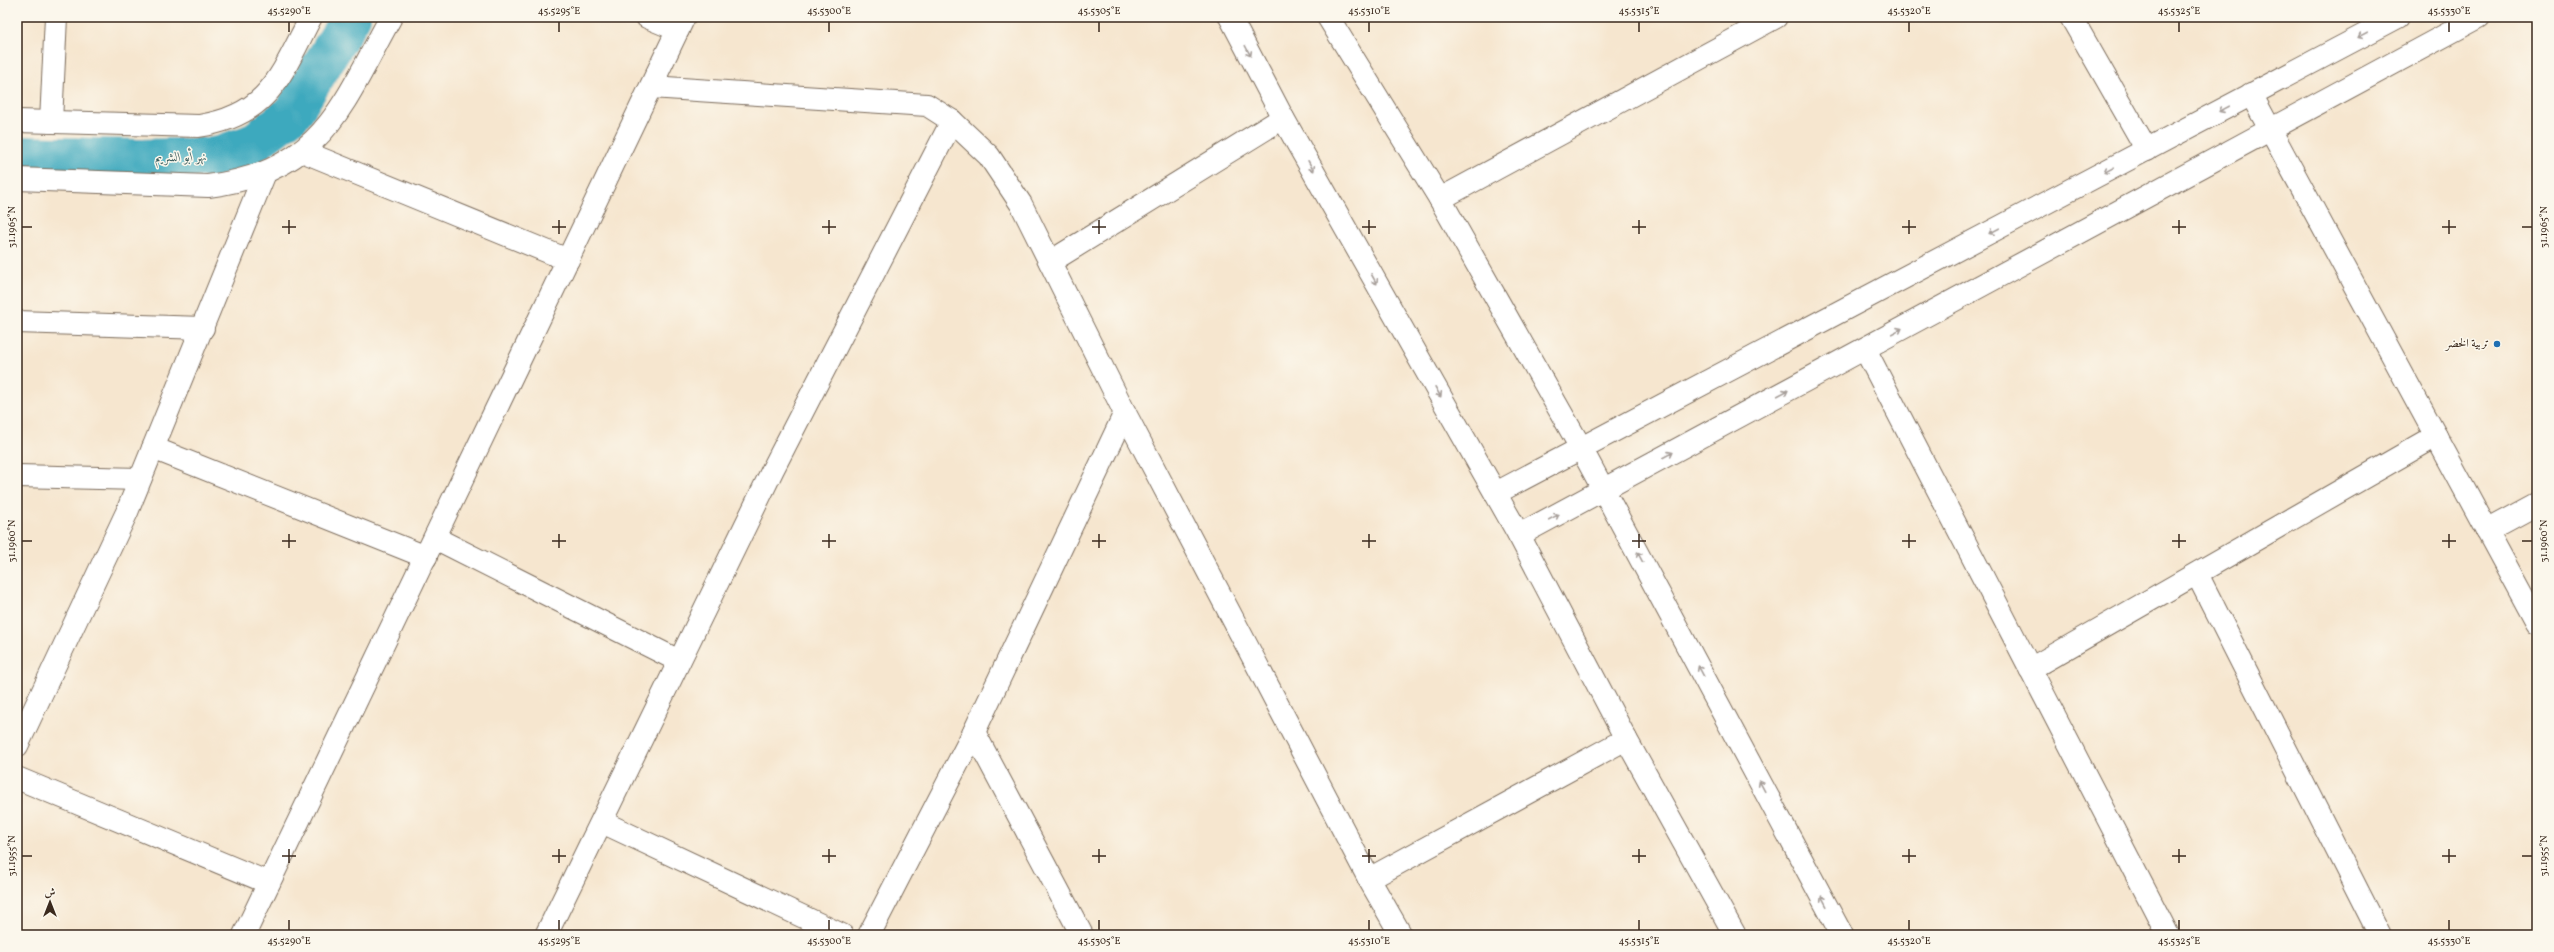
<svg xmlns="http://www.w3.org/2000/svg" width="2554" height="952" viewBox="0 0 2554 952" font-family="Vollkorn,Amiri,serif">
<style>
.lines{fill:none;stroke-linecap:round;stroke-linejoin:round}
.canal{stroke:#3ea9be;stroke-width:40}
.minor-casing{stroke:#7c6c5c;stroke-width:24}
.tertiary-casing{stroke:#7c6c5c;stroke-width:24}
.minor{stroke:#fff;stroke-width:22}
.tertiary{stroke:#fff;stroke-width:22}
.oneway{stroke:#a79f9a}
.ticks{fill:none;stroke:#3b2a1e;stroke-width:1.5}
.poi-dot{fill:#1f6fb2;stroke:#fbf7ec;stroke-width:1.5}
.labels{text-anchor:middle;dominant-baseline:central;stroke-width:3;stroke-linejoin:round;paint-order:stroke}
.poi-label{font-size:12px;fill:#3b2a1e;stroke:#fbf7ec;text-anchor:end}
.water-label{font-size:13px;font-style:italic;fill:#3c5d5e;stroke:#fbf7ec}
.neatline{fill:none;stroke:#3b2a1e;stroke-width:1.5}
.ticks-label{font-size:10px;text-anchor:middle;fill:#3b2a1e}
</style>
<rect width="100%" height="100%" fill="#fbf7ec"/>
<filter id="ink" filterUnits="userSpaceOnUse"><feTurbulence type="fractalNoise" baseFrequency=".025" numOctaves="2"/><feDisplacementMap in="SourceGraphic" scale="8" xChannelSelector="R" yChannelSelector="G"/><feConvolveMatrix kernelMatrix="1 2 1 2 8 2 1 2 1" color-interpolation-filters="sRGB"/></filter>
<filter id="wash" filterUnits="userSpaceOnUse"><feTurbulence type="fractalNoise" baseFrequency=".012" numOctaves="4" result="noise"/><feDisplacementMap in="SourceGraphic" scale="16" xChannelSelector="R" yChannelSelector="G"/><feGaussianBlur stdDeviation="0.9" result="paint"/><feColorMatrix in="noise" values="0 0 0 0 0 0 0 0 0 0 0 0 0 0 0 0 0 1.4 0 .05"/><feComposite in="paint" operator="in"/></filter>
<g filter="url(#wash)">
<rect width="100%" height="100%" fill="#f6e6cf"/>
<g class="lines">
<path class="canal" d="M 17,156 L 139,159 L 214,157 L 252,144 L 293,113 L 351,17"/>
</g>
</g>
<g filter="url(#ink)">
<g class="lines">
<defs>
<g id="minor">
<path d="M 647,17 L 678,30"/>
<path d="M 2071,17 L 2147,150"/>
<path d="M 651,87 L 927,105 L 952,121 L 989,156 L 1021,204 L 1125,413 L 1369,879 L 1401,935"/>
<path d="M 2251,94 L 2537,623"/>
<path d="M 17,121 L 199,126 C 270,115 281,74 311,17"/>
<path d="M 51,122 L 56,17"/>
<path d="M 302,151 L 568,260"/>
<path d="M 17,179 L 208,186 C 323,171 341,107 391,17"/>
<path d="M 1440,199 L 1776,17"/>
<path d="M 1050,262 L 1283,118"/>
<path d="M 17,322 L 203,328"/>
<path d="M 1865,349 L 2168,935"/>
<path d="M 153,448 L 426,557"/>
<path d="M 17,476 L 140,479"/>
<path d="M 2487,531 L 2537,504"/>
<path d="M 435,538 L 679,661"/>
<path d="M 2197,574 L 2380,935"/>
<path d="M 2030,669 L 2436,436"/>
<path d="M 974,732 L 1082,935"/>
<path d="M 17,746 L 127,512 L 265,173"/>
<path d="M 17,778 L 269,883"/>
<path d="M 602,822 L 842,935"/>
<path d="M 1369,879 L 1626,739"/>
<path d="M 244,935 L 684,17"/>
<path d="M 546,935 L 773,469 L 952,121"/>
<path d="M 869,935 L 974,732 L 1125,413"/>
</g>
<g id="tertiary">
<path d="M 1230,17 L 1283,118 L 1519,535 L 1626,739 L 1735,935"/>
<path d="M 1328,17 L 1440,199 L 1581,448 L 1842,935"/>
<path d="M 1496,493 L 2398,17"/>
<path d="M 1519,535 L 2479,17"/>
</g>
</defs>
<use href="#minor" class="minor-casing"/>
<use href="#tertiary" class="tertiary-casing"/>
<use href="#minor" class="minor"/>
<use href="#tertiary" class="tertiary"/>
</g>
<defs><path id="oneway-shaft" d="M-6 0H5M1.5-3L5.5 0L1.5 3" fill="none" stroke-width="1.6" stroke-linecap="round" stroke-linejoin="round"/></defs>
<g class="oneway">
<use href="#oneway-shaft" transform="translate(2363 35) rotate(152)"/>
<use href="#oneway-shaft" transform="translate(1248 51) rotate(62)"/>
<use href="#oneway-shaft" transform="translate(2224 109) rotate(152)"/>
<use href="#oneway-shaft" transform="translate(1311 166) rotate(61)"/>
<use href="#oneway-shaft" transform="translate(2109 170) rotate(152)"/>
<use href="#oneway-shaft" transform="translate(1994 231) rotate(152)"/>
<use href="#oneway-shaft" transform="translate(1374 279) rotate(61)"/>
<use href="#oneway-shaft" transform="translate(1897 331) rotate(-28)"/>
<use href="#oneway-shaft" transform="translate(1438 392) rotate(61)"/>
<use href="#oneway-shaft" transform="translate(1783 393) rotate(-28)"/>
<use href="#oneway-shaft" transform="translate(1668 455) rotate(-28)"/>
<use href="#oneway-shaft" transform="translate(1554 517) rotate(-28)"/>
<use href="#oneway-shaft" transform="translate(1640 557) rotate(-118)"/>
<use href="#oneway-shaft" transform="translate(1701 671) rotate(-118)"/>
<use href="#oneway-shaft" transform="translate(1762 786) rotate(-118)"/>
<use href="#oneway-shaft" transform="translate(1824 901) rotate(-118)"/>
</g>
</g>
<path class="ticks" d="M 289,22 L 289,32M 559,22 L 559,32M 829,22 L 829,32M 1099,22 L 1099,32M 1369,22 L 1369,32M 1639,22 L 1639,32M 1909,22 L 1909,32M 2179,22 L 2179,32M 2449,22 L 2449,32M 289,220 L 289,234M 559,220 L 559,234M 829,220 L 829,234M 1099,220 L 1099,234M 1369,220 L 1369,234M 1639,220 L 1639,234M 1909,220 L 1909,234M 2179,220 L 2179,234M 2449,220 L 2449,234M 22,227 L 32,227M 282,227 L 296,227M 552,227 L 566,227M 822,227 L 836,227M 1092,227 L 1106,227M 1362,227 L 1376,227M 1632,227 L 1646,227M 1902,227 L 1916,227M 2172,227 L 2186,227M 2442,227 L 2456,227M 2522,227 L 2532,227M 289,534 L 289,548M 559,534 L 559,548M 829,534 L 829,548M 1099,534 L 1099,548M 1369,534 L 1369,548M 1639,534 L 1639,548M 1909,534 L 1909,548M 2179,534 L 2179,548M 2449,534 L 2449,548M 22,541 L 32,541M 282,541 L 296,541M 552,541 L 566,541M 822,541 L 836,541M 1092,541 L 1106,541M 1362,541 L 1376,541M 1632,541 L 1646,541M 1902,541 L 1916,541M 2172,541 L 2186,541M 2442,541 L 2456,541M 2522,541 L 2532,541M 289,849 L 289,863M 559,849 L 559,863M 829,849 L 829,863M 1099,849 L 1099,863M 1369,849 L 1369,863M 1639,849 L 1639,863M 1909,849 L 1909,863M 2179,849 L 2179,863M 2449,849 L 2449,863M 22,856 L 32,856M 282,856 L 296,856M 552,856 L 566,856M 822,856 L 836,856M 1092,856 L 1106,856M 1362,856 L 1376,856M 1632,856 L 1646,856M 1902,856 L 1916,856M 2172,856 L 2186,856M 2442,856 L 2456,856M 2522,856 L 2532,856M 289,920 L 289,930M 559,920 L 559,930M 829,920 L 829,930M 1099,920 L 1099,930M 1369,920 L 1369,930M 1639,920 L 1639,930M 1909,920 L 1909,930M 2179,920 L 2179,930M 2449,920 L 2449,930"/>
<circle class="poi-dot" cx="2497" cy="344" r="4"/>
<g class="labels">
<g class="poi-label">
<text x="2489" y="344">تربية الخضر</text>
</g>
<g class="water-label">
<text transform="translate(181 158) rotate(-1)">نهر أبو الشريم</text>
</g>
</g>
<rect width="2554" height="952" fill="none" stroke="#fbf7ec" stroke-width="44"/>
<g transform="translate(50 902)" stroke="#fbf7ec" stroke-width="3" paint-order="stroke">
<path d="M0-3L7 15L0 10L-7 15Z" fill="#3b2a1e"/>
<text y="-6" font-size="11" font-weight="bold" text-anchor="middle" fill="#3b2a1e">ش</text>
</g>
<rect x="22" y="22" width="2510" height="908" class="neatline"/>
<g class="ticks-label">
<text x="289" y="14">45.5290°E</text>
<text x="559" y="14">45.5295°E</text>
<text x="829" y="14">45.5300°E</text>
<text x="1099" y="14">45.5305°E</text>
<text x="1369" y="14">45.5310°E</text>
<text x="1639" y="14">45.5315°E</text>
<text x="1909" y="14">45.5320°E</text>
<text x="2179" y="14">45.5325°E</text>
<text x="2449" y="14">45.5330°E</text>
<text transform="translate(11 227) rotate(-90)" y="4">31.1965°N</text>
<text transform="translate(2543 227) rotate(-90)" y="4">31.1965°N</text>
<text transform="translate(11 541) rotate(-90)" y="4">31.1960°N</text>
<text transform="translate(2543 541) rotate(-90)" y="4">31.1960°N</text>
<text transform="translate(11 856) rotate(-90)" y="4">31.1955°N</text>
<text transform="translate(2543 856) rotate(-90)" y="4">31.1955°N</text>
<text x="289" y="944">45.5290°E</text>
<text x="559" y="944">45.5295°E</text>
<text x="829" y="944">45.5300°E</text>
<text x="1099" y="944">45.5305°E</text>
<text x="1369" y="944">45.5310°E</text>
<text x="1639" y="944">45.5315°E</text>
<text x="1909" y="944">45.5320°E</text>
<text x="2179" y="944">45.5325°E</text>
<text x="2449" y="944">45.5330°E</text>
</g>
</svg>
